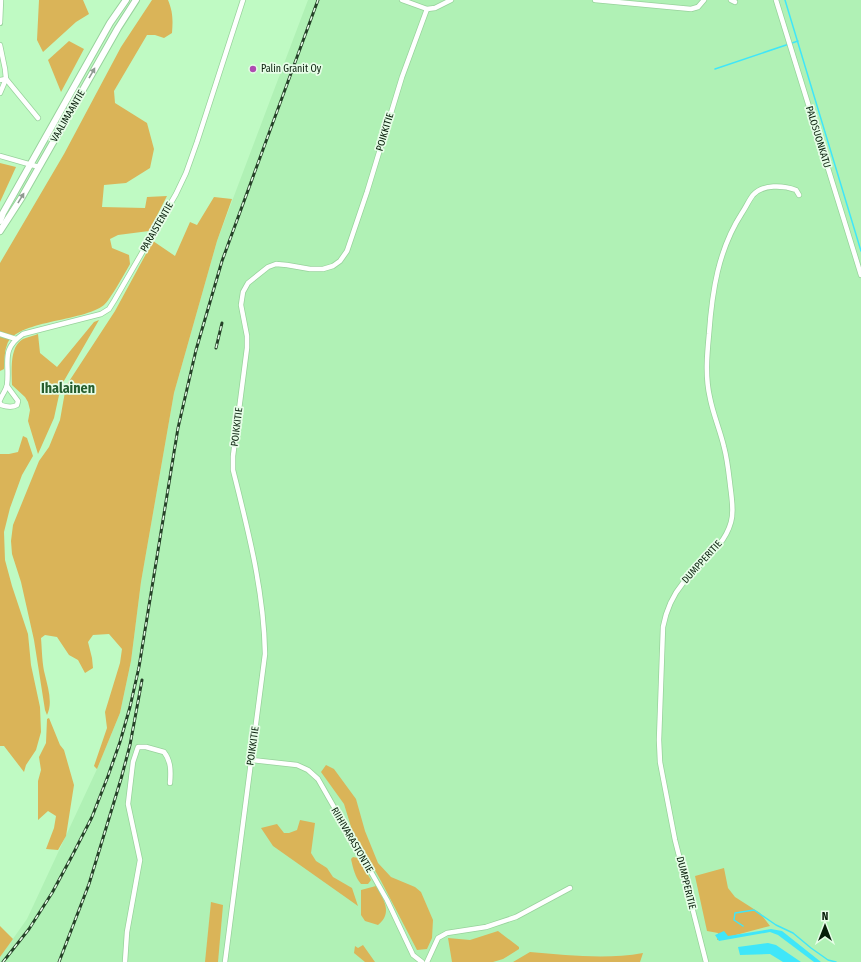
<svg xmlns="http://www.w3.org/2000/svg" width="861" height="962" viewBox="0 0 861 962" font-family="'Fira Sans Condensed',sans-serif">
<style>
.built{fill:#b0f1b5}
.green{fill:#dab458}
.water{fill:#3fe6f9}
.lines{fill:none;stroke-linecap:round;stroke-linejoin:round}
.stream{stroke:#3fe6f9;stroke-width:1.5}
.minor-casing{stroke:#98d29c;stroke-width:6}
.major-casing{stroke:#98d29c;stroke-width:8}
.minor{stroke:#fff;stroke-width:4.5}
.major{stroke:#fff;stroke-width:6}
.rail-casing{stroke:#254128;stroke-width:3}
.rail{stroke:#e6fde7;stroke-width:1.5;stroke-dasharray:4.5;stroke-linecap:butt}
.oneway{fill:#8f9991}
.poi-dot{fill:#ae4bb1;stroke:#e6fde7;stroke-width:1.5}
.labels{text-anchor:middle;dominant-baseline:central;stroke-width:3.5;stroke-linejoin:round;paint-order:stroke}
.poi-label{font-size:10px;fill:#071d0a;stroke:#e6fde7;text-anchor:start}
.street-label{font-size:10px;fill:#071d0a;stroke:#e6fde7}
.district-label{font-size:14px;font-weight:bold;fill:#265d2e;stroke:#e6fde7}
</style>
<rect width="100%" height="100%" fill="#bffac3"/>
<path class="built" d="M 308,0 L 861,0 L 861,962 L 0,962 L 0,957 L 27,919 L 97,769 L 120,713 L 131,661 L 141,582 L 174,393 L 217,241 Z"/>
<g class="green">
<path d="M 39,0 L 83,0 L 89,14 L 76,22 L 43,52 L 37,40 Z"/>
<path d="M 152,0 L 168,0 C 173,12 173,20 172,33 L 164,38 L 155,35 L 147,35 L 114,91 L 115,103 L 147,123 L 154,149 L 150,168 L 126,183 L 104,185 L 102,207 L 145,208 L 147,197 L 167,196 L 149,231 L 118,235 L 110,239 L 112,248 L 129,255 L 130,264 C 125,273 110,300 104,305 C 83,322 15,320 7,345 C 4,352 5,361 4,369 L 0,371 L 0,263 L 64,154 L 121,47 Z"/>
<path d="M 69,41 L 84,49 L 61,92 L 48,60 Z"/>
<path d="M 0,163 L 16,167 L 0,202 Z"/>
<path d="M 214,197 L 232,199 L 217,241 L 174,393 L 141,582 L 131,661 L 120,713 L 97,769 L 94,766 L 107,728 L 105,712 L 120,663 L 122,649 L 109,634 L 93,635 L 88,642 L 92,658 L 93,668 L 85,673 L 78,660 L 69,655 L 57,637 L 45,635 L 41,638 C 42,650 42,664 45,675 C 48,688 53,703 47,715 L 45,710 L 34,640 L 21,582 L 12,554 L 11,541 L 13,525 L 39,461 L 49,447 L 60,420 L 66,386 L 115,311 L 153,241 L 175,256 L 190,222 L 197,225 Z"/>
<path d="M 99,320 L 61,386 L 54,418 L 38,454 L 28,421 L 30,410 L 28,402 L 25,397 L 12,385 C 12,371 9,347 23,339 C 27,337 34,336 38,334 L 40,353 L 57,367 L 94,322 Z"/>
<path d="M 23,436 L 27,438 L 33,456 L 22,475 L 10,508 L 4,532 L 5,560 L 12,586 L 28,634 L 31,665 L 40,707 L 41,732 L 36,750 L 26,765 L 24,772 L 4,746 L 0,746 L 0,454 L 9,454 L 18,452 Z"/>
<path d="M 49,718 L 60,745 L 64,750 L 74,785 L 66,836 L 58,850 L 46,849 L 54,828 L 56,816 L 48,811 L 38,820 L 38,781 L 41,770 L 39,757 L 46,743 L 47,719 Z"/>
<path d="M 326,765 L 334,769 L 356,799 L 365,831 L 378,863 L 391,877 L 415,887 L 421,892 L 433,920 L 432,938 L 427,949 L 417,950 L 381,881 L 352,830 L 344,804 L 321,772 Z"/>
<path d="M 300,820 L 315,823 L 311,853 L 316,861 L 327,868 L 333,877 L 352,888 L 358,906 L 273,846 L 261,828 L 277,824 L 284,833 L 289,833 L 297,830 Z"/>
<path d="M 353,857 L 358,858 L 371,880 L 368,884 L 361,884 C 355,877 353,868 351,859 Z"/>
<path d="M 724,868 L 728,888 L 735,897 L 760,913 L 770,926 L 717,940 L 718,933 L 707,931 L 695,876 Z"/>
<path d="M 376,886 C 384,900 393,913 378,925 L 365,921 L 361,915 L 361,890 Z"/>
<path d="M 211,902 L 223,905 L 218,962 L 205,962 Z"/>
<path d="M 0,926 L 13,939 L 0,957 Z"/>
<path d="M 498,931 L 519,947 L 519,949 L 503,959 L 493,962 L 452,962 L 448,938 L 470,940 Z"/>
<path d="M 363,945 L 375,962 L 365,962 L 354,953 L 355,946 L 358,948 Z"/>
<path d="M 530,952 C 567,955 605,960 643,953 L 640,962 L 513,962 Z"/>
</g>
<g class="water">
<path d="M 771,929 L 782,931 L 821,962 L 814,962 L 778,935 L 770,932 L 719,941 L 715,935 L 724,931 L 728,936 Z"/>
<path d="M 768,943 L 776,945 L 801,962 L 783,962 L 770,954 L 740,955 L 738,947 Z"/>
</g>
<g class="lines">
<g class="stream">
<path d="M 785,0 L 861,251"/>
<path d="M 715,69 L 798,41"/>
<path d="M 743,926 L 734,920 L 735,913 L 754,910 L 776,925 L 793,933 L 811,948 L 828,960 L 836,962"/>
</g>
<defs>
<g id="minor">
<path d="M 402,0 L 427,9 L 435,8 L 451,0"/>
<path d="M 595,0 L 691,9 L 698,7 L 704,0"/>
<path d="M 731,0 L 735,2"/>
<path d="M 776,0 L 861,275"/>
<path d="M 0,23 L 1,0"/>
<path d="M 0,45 L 5,69 L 6,79 L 38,118"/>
<path d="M 0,80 L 6,79"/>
<path d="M 0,93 L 6,79"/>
<path d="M 0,156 L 39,167"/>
<path d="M 0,334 L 16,339"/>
<path d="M 0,400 C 2,395 6,390 7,385 C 10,362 0,350 23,334 L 101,314 L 109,309 L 114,301 L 176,194 L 186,173 L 197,142 L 243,0"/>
<path d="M 0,403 L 1,405 C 7,407 12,408 17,405 L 18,401 L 7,386"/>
<path d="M 251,760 L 297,765 L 308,770 L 318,779 L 387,900 L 413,955 L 422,962"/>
<path d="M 125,962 L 127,932 L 140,860 L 128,804 L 133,762 L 138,747 L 146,747 L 164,752 C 171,761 171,771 170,783"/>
<path d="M 225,962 L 265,654 C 264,591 248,530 233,470 L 233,456 L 247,348 L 247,336 L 241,305 L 243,292 L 248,283 L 268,267 L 276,264 L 287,265 L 310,269 L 323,269 L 333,266 L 340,261 L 347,251 L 367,192 L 402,77 L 427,9"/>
<path d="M 427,962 L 438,938 L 447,933 L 486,927 L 516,917 L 570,888"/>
<path d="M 706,962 L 675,840 L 660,762 L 659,740 L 663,627 C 666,611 673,595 683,583 C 699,563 724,548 731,522 C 734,512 732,502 731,492 C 729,477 728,462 724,447 C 720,430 713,414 710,398 C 705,377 707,355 709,334 C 712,292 718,250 742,213 C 746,207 749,200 753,195 C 763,184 783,185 796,190 L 799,195"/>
</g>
<g id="major">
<path d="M 0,221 L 3,213 L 110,23 L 126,0"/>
<path d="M 0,231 L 22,197 L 118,28 L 136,0"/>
</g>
</defs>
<use href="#minor" class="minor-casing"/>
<use href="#major" class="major-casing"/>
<use href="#minor" class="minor"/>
<use href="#major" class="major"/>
<defs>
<g id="rail">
<path d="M 216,348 L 222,323"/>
<path d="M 3,962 L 29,929 L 52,893 L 72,856 L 92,817 L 108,776 L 120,742 L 130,707 L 139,667 L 178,428 L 196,350 L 222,261 L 318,0"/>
<path d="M 59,962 L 89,884 L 121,779 L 130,745 L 142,680"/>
</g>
</defs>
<use href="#rail" class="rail-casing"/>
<use href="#rail" class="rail"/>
</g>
<defs><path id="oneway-solid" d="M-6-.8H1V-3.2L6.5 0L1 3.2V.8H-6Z"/></defs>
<g class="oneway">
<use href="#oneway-solid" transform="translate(92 73) rotate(-60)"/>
<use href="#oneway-solid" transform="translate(21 198) rotate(-59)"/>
</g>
<circle class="poi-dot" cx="253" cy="69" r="4"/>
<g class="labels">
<g class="poi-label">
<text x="261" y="69">Palin Granit Oy</text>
</g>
<g class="street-label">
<text transform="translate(68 116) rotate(-60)">VAALIMAANTIE</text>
<text transform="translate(385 132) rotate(-73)">POIKKITIE</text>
<text transform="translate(818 137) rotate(73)">PALOSUONKATU</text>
<text transform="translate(157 227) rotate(-60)">PARAISTENTIE</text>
<text transform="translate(237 427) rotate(-83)">POIKKITIE</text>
<text transform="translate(702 562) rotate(-48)">DUMPPERITIE</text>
<text transform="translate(253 746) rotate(-82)">POIKKITIE</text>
<text transform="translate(352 840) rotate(60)">RIIHIVARASTONTIE</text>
<text transform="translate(686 883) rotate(76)">DUMPPERITIE</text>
</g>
<g class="district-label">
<text x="68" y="388">Ihalainen</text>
</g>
</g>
<g transform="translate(825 926)" stroke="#e6fde7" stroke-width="3" paint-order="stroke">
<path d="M0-3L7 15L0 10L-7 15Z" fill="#071d0a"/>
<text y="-6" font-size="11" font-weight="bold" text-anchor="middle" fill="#071d0a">N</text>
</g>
</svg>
